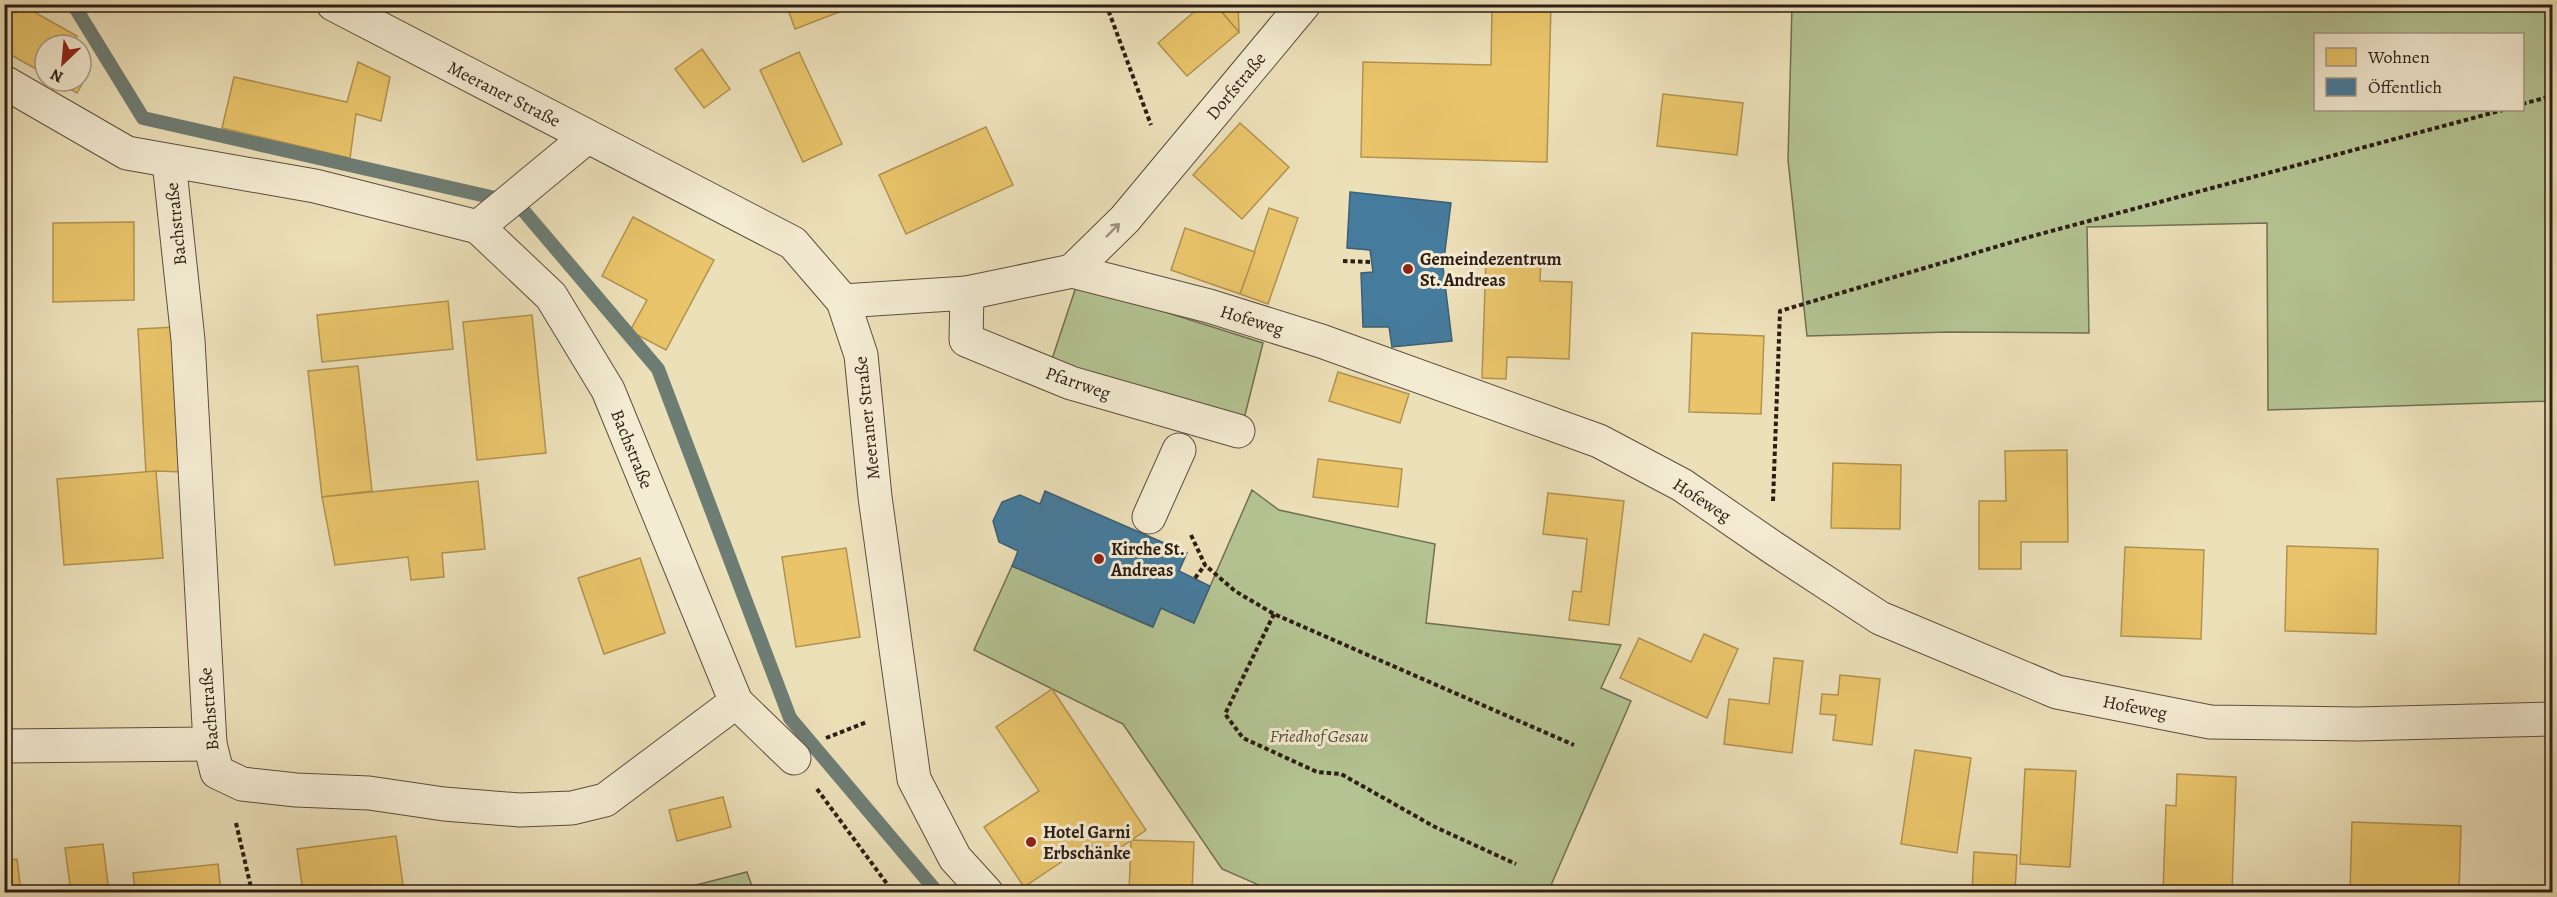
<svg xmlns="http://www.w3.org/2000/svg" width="2557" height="897" viewBox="0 0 2557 897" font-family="Alegreya,serif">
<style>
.green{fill:#b4c392;stroke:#707054;stroke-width:1.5;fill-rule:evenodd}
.homes{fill:#e9c46a;stroke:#b19250;stroke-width:1.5}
.public{fill:#457b9d;stroke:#3e5f74;stroke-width:1.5}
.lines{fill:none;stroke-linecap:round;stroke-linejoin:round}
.stream{stroke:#6e7d74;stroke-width:14}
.minor-casing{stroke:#5d4e3e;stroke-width:35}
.path{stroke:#2d1e15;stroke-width:4;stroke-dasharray:4.5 3;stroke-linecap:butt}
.minor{stroke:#f3ebd2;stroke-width:33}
.oneway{stroke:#9a8f7d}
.poi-dot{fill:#8f2418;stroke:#f3ebd2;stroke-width:2}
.labels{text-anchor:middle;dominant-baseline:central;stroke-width:6;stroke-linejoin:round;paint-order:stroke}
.street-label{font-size:18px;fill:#2d1e15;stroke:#f3ebd2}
.poi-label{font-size:18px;font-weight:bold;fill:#2d1e15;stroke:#f3ebd2;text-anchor:start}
.park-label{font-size:18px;font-style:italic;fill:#56503a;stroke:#f3ebd2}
</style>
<rect width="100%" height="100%" fill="#ece0b9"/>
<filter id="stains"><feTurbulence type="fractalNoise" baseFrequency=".00333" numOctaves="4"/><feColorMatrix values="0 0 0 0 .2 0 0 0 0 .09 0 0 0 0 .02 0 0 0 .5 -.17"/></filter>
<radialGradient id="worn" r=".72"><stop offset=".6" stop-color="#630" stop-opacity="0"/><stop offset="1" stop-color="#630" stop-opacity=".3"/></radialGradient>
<g class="green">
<path d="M 1792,5 L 2552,5 L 2552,401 L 2268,410 L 2267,223 L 2087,227 L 2089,333 L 1948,332 L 1807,336 L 1788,160 ZM 2316,34 L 2522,34 L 2522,110 L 2316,110 Z"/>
<path d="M 1077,284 L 1263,343 L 1244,419 L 1051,362 Z"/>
<path d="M 1252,490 L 1279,510 L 1435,544 L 1426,623 L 1621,645 L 1601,688 L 1631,701 L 1548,892 L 1275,892 L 1222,869 L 1123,724 L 974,650 L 1012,566 L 1152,627 L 1161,608 L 1194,623 Z"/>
<path d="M 747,872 L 754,892 L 669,892 Z"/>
</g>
<g class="homes">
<path d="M 20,4 L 77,36 L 72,45 L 45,45 L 45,74 L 4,51 L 4,6 L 16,13 Z"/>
<path d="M 786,4 L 860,4 L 795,29 Z"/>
<path d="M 1203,4 L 1215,4 L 1239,32 L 1187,76 L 1158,43 Z"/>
<path d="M 1215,4 L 1238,4 L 1239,32 Z"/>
<path d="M 1492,4 L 1551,4 L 1547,162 L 1361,157 L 1363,62 L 1491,65 Z"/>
<path d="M 702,49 L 730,89 L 704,108 L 675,69 Z"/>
<path d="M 799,52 L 842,144 L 803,162 L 760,70 Z"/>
<path d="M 358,62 L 390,77 L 381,121 L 356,114 L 350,158 L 222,128 L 234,77 L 347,102 Z"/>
<path d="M 81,65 L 90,70 L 77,93 L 56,81 L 81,81 Z"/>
<path d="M 1663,94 L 1743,103 L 1737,155 L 1657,146 Z"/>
<path d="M 1240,123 L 1289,167 L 1242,219 L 1193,175 Z"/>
<path d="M 986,127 L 1013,185 L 906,234 L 879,175 Z"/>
<path d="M 1269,208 L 1298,218 L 1268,304 L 1240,294 Z"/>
<path d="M 633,217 L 714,260 L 666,350 L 630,331 L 647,300 L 602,276 Z"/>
<path d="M 134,222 L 134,300 L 53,302 L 53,223 Z"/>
<path d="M 1185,228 L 1255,252 L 1240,294 L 1171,270 Z"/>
<path d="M 1486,258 L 1541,259 L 1540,281 L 1572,282 L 1569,359 L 1507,357 L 1506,379 L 1482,378 Z"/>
<path d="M 448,301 L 453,349 L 322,362 L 317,315 Z"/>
<path d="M 532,315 L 546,453 L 477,460 L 463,322 Z"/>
<path d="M 175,327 L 183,472 L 156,471 L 146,474 L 138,329 Z"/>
<path d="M 1692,333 L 1764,336 L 1761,414 L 1689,412 Z"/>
<path d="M 4,353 L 10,353 L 12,414 L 4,414 Z"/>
<path d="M 358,366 L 372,491 L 322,497 L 308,371 Z"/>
<path d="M 1338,372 L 1409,394 L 1400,423 L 1329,401 Z"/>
<path d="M 2067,450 L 2068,542 L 2021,542 L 2021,569 L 1979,569 L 1979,501 L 2006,501 L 2005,451 Z"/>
<path d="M 1318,459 L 1402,469 L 1398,507 L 1313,497 Z"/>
<path d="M 1833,463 L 1901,465 L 1900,529 L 1831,528 Z"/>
<path d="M 156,471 L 163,558 L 64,565 L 57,479 Z"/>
<path d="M 478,481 L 485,549 L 442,553 L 444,577 L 411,580 L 408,557 L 335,565 L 322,497 Z"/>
<path d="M 1548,493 L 1624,501 L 1609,625 L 1569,620 L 1573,591 L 1581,592 L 1587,539 L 1543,534 Z"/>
<path d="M 2287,546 L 2378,549 L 2376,634 L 2285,631 Z"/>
<path d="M 2125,547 L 2204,550 L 2201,639 L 2121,636 Z"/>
<path d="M 846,548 L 860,637 L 796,647 L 782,557 Z"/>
<path d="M 640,558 L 665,633 L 604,654 L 578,578 Z"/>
<path d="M 1704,634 L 1738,649 L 1707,718 L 1620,678 L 1639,638 L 1691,662 Z"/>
<path d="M 1774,658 L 1803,661 L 1792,753 L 1724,744 L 1729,699 L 1769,704 Z"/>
<path d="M 1840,675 L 1880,679 L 1872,745 L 1833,740 L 1836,715 L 1820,714 L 1822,694 L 1838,695 Z"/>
<path d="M 1052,689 L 1146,830 L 1101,861 L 1090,843 L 1024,887 L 984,827 L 1039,791 L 996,727 Z"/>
<path d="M 1915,750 L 1971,758 L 1957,853 L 1901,844 Z"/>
<path d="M 2025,769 L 2076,771 L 2070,867 L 2020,864 Z"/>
<path d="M 2177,774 L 2236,777 L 2232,892 L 2163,892 L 2166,805 L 2176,806 Z"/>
<path d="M 723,797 L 731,827 L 677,841 L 669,810 Z"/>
<path d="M 2352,822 L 2461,826 L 2459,892 L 2350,892 Z"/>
<path d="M 396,836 L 404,892 L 303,892 L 297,849 Z"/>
<path d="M 1131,840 L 1194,842 L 1192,892 L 1129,892 Z"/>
<path d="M 103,844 L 109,892 L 71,892 L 65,848 Z"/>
<path d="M 1974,852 L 2017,855 L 2015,892 L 1972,892 Z"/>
<path d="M 17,859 L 21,892 L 4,892 L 4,861 Z"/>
<path d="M 218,864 L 221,892 L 135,892 L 133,873 Z"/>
</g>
<g class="public">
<path d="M 1350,192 L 1451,203 L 1443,267 L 1452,341 L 1392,347 L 1389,327 L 1363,327 L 1361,273 L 1373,272 L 1370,250 L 1347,248 Z"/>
<path d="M 1045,491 L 1187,553 L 1179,571 L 1210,586 L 1194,623 L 1161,608 L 1153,627 L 1012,566 L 1018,551 L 999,542 L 993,521 L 1002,502 L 1020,495 L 1040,504 Z"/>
</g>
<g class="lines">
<path class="stream" d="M 73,4 L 143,118 L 517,203 L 658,369 L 790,718 L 937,892"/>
<defs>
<g id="minor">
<path d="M 333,4 L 793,243 L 843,301 L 861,355 L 875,497 L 914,779 L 955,858 L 986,892"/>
<path d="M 4,82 L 127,153 L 315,186 L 478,227 L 551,296 L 608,390 L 736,702 L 794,758"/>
<path d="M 169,161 L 188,340 L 210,744 L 217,772 L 242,784 L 296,790 L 369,793 L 444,804 L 520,810 L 572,808 L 605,800 L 736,702"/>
<path d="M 478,227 L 587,137"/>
<path d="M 1072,271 L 1125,219 L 1304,4"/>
<path d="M 967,293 L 966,340 L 1071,383 L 1238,431"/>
<path d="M 843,301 L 967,293 L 1072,271 L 1209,306 L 1321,341 L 1599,441 L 1682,485 L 1772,547 L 1880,618 L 2057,692 L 2210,722 L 2358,724 L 2552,719"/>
<path d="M 1149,517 L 1179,450"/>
<path d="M 4,746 L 210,744"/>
</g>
</defs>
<use href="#minor" class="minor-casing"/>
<g class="path">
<path d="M 1106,4 L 1151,125"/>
<path d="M 2522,104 L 2552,96"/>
<path d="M 1343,261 L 1372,262"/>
<path d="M 1773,501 L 1780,311 L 2029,237 L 2503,110"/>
<path d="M 1191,535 L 1205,565 L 1235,591 L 1274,614 L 1574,745"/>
<path d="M 1195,578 L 1205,565"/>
<path d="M 1274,614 L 1225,714 L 1243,738 L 1317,772 L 1341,774 L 1435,827 L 1516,864"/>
<path d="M 826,738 L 867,722"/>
<path d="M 817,789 L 893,892"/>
<path d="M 236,823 L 252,892"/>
</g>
<use href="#minor" class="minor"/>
</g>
<defs><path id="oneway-shaft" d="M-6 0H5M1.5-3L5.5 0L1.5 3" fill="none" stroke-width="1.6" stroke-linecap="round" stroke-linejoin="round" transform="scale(1.5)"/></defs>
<use class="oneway" href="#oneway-shaft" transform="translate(1113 230) rotate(-45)"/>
<g class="poi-dot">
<circle cx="1408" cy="269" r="6"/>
<circle cx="1099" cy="559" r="6"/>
<circle cx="1031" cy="842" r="6"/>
</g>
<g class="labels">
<g class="street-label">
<text transform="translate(1236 86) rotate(-50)">Dorfstraße</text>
<text transform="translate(504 94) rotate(27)">Meeraner Straße</text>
<text transform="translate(176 224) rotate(-96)">Bachstraße</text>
<text transform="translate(1252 320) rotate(17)">Hofeweg</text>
<text transform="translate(1078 383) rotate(19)">Pfarrweg</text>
<text transform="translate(867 418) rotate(-96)">Meeraner Straße</text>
<text transform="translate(632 449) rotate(68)">Bachstraße</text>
<text transform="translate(1702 500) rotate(33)">Hofeweg</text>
<text transform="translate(2135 707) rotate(11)">Hofeweg</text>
<text transform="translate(209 709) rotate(-95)">Bachstraße</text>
</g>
<g class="poi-label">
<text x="1420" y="259">Gemeindezentrum<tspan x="1420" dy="21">St. Andreas</tspan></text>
<text x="1111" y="549">Kirche St.<tspan x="1111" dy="21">Andreas</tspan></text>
<text x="1043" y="832">Hotel Garni<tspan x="1043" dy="21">Erbschänke</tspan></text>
</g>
<g class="park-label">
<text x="1319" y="736">Friedhof Gesau</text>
</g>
</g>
<rect width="2557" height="897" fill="none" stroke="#ece0b9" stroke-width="24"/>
<rect x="6" y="6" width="2545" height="885" fill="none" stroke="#2d1e15" stroke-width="3"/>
<rect x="12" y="12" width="2533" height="873" fill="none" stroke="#2d1e15" stroke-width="1.5"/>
<rect x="2314" y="33" width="210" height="78" fill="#f3ebd2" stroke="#a49986" stroke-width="1.5"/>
<rect x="2326" y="48" width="30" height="18" fill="#e9c46a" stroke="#a49986" stroke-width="1.5"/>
<text x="2368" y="63" font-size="18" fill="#2d1e15">Wohnen</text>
<rect x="2326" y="78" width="30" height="18" fill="#457b9d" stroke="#a49986" stroke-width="1.5"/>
<text x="2368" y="93" font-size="18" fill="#2d1e15">Öffentlich</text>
<g transform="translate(63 63) rotate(206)"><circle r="28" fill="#f3ebd2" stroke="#a49986" stroke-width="1.5"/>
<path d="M0-4.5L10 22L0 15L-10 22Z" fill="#8f2418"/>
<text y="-9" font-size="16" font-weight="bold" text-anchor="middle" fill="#2d1e15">N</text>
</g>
<rect width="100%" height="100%" filter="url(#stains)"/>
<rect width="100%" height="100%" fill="url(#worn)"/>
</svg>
